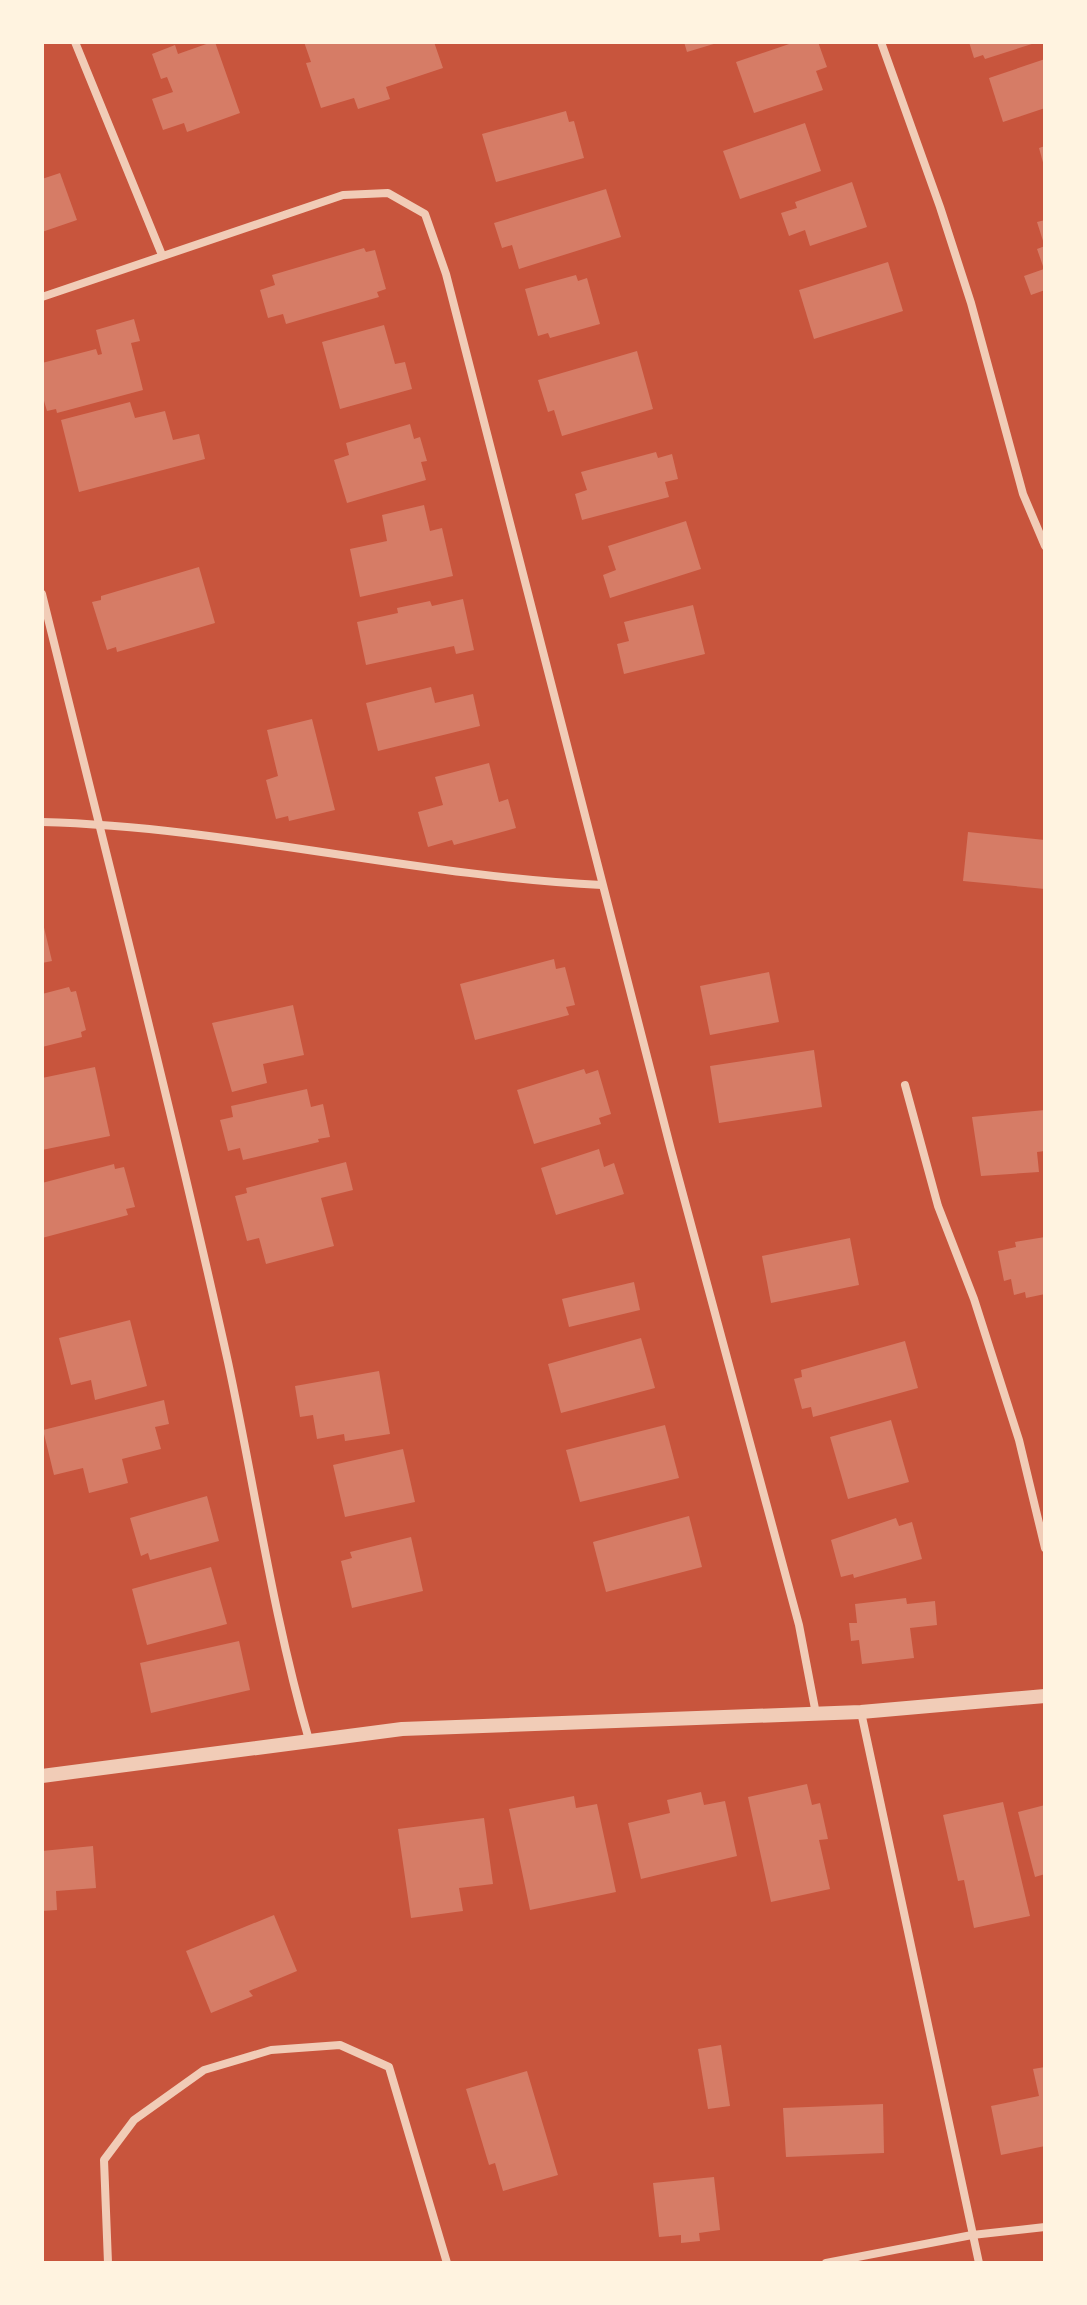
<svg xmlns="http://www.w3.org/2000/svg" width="1087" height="2305" viewBox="0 0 1087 2305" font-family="Cabin,sans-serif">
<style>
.building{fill:#d67c66}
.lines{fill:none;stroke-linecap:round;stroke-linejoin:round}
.minor{stroke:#f1ccb7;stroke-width:8}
.tertiary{stroke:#f1ccb7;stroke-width:14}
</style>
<rect width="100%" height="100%" fill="#c8553d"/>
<g class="building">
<path d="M 212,42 L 215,42 L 240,113 L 187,132 L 184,123 L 163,130 L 152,99 L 173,92 L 167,77 L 161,79 L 152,54 L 175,45 L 178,54 Z"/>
<path d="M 304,42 L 434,42 L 443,68 L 386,87 L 390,99 L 358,109 L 354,98 L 321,108 L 306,63 L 311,62 Z"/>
<path d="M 684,42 L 717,42 L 717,43 L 687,52 Z"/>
<path d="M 795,42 L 818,42 L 827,67 L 816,71 L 823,90 L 754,113 L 736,62 Z"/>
<path d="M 969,42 L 1035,42 L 1035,43 L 985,59 L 983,55 L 974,58 Z"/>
<path d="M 1045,59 L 1045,108 L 1003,122 L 989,78 Z"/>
<path d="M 566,111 L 569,122 L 574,121 L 584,158 L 496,182 L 482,134 Z"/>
<path d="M 805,123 L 821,171 L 740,199 L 723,151 Z"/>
<path d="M 1045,146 L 1045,166 L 1044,166 L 1039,148 Z"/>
<path d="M 60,173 L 77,220 L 42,232 L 42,179 Z"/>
<path d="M 852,182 L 867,227 L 810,246 L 805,230 L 789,236 L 781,213 L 797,208 L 795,202 Z"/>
<path d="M 606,189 L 621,237 L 519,269 L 512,245 L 502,248 L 494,223 Z"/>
<path d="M 1045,220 L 1045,244 L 1044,244 L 1037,222 Z"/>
<path d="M 1045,246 L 1045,290 L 1031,295 L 1024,276 L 1044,269 L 1037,249 Z"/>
<path d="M 364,248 L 366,252 L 375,250 L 386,289 L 377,292 L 379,297 L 286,324 L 283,314 L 268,318 L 260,290 L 275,285 L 272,275 Z"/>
<path d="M 888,262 L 903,311 L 814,339 L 799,290 Z"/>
<path d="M 576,275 L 578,281 L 587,278 L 600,324 L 550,338 L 548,333 L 538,336 L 525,289 Z"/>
<path d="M 134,319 L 140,341 L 131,343 L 143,390 L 57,413 L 56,409 L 47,411 L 42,394 L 42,363 L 96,349 L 98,355 L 102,354 L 96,330 Z"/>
<path d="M 384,325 L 395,364 L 405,362 L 412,389 L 340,409 L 322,342 Z"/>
<path d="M 637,351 L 653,409 L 562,436 L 554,410 L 548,412 L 538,380 Z"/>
<path d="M 130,402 L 135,418 L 165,411 L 173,440 L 199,434 L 205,459 L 79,492 L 61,420 Z"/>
<path d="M 410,424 L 414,439 L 420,437 L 427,461 L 421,462 L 426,480 L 347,503 L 334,460 L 349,455 L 346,443 Z"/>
<path d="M 656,452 L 658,458 L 672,454 L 678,479 L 665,482 L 669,497 L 582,520 L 575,494 L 587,490 L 581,472 Z"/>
<path d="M 424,505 L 430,531 L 442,528 L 453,576 L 360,597 L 350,549 L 387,541 L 382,515 Z"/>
<path d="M 686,521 L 701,569 L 610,598 L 603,575 L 616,570 L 608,546 Z"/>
<path d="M 199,567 L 215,623 L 117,652 L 116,647 L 107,650 L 92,602 L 101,600 L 101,596 Z"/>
<path d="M 463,599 L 474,650 L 456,654 L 454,646 L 366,665 L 357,622 L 398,613 L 397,608 L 430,601 L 432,606 Z"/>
<path d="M 693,605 L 705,654 L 624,674 L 617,644 L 629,641 L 624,622 Z"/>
<path d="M 431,687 L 435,703 L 473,694 L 480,726 L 378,751 L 366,703 Z"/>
<path d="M 312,719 L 335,810 L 289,821 L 288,816 L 276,819 L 266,780 L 278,776 L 267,730 Z"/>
<path d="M 489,763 L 499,802 L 508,799 L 516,828 L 454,845 L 452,840 L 428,847 L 418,812 L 443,805 L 435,777 Z"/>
<path d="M 968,832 L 1045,840 L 1045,889 L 963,881 Z"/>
<path d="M 42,919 L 52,961 L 42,963 Z"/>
<path d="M 554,959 L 556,969 L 565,967 L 575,1005 L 566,1007 L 569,1015 L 475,1040 L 460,984 Z"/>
<path d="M 769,972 L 779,1022 L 710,1035 L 700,986 Z"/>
<path d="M 69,987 L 71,992 L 76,991 L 86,1030 L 81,1032 L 82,1037 L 42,1047 L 42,994 Z"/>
<path d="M 293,1005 L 304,1055 L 263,1064 L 267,1083 L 232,1092 L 212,1023 Z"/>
<path d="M 814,1050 L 822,1107 L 719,1123 L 710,1066 Z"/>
<path d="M 95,1067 L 110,1136 L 42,1150 L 42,1078 Z"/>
<path d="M 584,1069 L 586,1074 L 598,1070 L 611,1114 L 599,1118 L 601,1124 L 534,1144 L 517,1090 Z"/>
<path d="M 307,1089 L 311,1107 L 323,1104 L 330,1137 L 318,1139 L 319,1142 L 243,1160 L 240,1148 L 228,1151 L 220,1120 L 233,1117 L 231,1106 Z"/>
<path d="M 1045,1110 L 1045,1151 L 1037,1152 L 1039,1172 L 981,1176 L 972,1117 Z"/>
<path d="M 599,1149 L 604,1167 L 614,1163 L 624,1194 L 556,1215 L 541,1168 Z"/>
<path d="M 346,1162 L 353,1190 L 321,1198 L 334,1246 L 266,1264 L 259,1238 L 247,1241 L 235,1196 L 247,1193 L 246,1188 Z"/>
<path d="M 114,1164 L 115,1169 L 124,1167 L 135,1207 L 126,1209 L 128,1215 L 42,1238 L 42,1183 Z"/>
<path d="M 1045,1237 L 1045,1294 L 1026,1298 L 1025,1292 L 1014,1295 L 1011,1279 L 1004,1281 L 998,1251 L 1016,1247 L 1015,1242 Z"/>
<path d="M 850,1238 L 859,1285 L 771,1303 L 762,1256 Z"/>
<path d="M 634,1282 L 640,1310 L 569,1327 L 562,1299 Z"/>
<path d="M 130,1320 L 147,1386 L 95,1400 L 91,1380 L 71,1385 L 59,1338 Z"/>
<path d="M 641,1338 L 655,1388 L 561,1413 L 548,1364 Z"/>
<path d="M 905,1341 L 918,1388 L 813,1417 L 811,1407 L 802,1409 L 794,1379 L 802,1377 L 801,1370 Z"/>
<path d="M 379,1371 L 390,1434 L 345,1441 L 344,1434 L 317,1439 L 313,1415 L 300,1417 L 295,1386 Z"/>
<path d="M 164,1400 L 169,1424 L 155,1427 L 161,1449 L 122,1459 L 128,1483 L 89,1493 L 83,1468 L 54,1475 L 43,1430 Z"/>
<path d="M 891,1420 L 909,1482 L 848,1499 L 830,1437 Z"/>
<path d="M 665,1425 L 679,1478 L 580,1502 L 566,1450 Z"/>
<path d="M 403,1449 L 415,1502 L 345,1517 L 333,1465 Z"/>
<path d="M 207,1496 L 219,1541 L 150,1560 L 148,1553 L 141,1556 L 130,1518 Z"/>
<path d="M 689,1516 L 702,1567 L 606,1592 L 593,1542 Z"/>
<path d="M 896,1518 L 899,1526 L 912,1522 L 922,1559 L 854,1578 L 853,1574 L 841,1577 L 831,1540 Z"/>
<path d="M 411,1537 L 423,1591 L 352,1608 L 341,1561 L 352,1558 L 350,1552 Z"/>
<path d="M 211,1567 L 227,1624 L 147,1645 L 132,1589 Z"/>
<path d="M 906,1598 L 907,1604 L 935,1601 L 937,1625 L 910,1628 L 914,1658 L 862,1664 L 859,1640 L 851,1641 L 849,1623 L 857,1623 L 855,1604 Z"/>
<path d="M 239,1641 L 250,1690 L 151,1713 L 140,1663 Z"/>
<path d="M 807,1784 L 812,1805 L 820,1803 L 828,1839 L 819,1840 L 830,1889 L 771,1902 L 748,1797 Z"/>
<path d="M 701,1792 L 704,1805 L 725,1801 L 737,1856 L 641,1879 L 628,1823 L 670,1813 L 667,1800 Z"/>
<path d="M 574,1796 L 576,1808 L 597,1804 L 616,1892 L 530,1910 L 509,1809 Z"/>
<path d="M 1003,1802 L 1030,1916 L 974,1928 L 964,1880 L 958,1881 L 943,1815 Z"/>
<path d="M 1045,1805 L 1045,1874 L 1035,1877 L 1018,1812 Z"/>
<path d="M 484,1818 L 493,1884 L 459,1888 L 463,1911 L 411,1918 L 398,1829 Z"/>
<path d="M 93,1846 L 96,1888 L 56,1891 L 57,1910 L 42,1911 L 42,1851 Z"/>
<path d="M 274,1915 L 297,1971 L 249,1991 L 253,1996 L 211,2013 L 186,1951 Z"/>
<path d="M 721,2045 L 730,2106 L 708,2109 L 698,2049 Z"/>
<path d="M 1045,2067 L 1045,2146 L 1001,2155 L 991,2106 L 1039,2096 L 1033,2069 Z"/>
<path d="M 527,2071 L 558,2175 L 503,2191 L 495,2163 L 489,2165 L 466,2089 Z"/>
<path d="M 883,2104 L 884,2153 L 786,2157 L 783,2108 Z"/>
<path d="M 714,2177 L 720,2230 L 699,2233 L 700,2241 L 681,2243 L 681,2235 L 659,2237 L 653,2183 Z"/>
</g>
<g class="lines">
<g class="minor">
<path d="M 75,42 L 162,255"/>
<path d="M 881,42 L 940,207 L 971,303 L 1023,494 L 1045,546"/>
<path d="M 42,297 L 343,195 L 388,193 L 425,214 L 446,274 L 671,1150 L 799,1625 L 816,1714"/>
<path d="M 42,594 C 105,850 171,1105 228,1362 C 255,1488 273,1616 309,1740"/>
<path d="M 42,822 C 230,827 414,876 602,885"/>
<path d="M 905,1085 L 938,1206 L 974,1299 L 1019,1440 L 1045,1548"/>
<path d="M 861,1712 L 979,2263"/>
<path d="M 108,2263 L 104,2160 L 134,2120 L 204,2070 L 271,2050 L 340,2045 L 389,2067 L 447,2263"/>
<path d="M 826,2263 L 972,2235 L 1045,2227"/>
</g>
<path class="tertiary" d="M 42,1776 L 402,1729 L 861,1712 L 1045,1696"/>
</g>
<rect width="1087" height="2305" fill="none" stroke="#fff3e0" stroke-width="88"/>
</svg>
